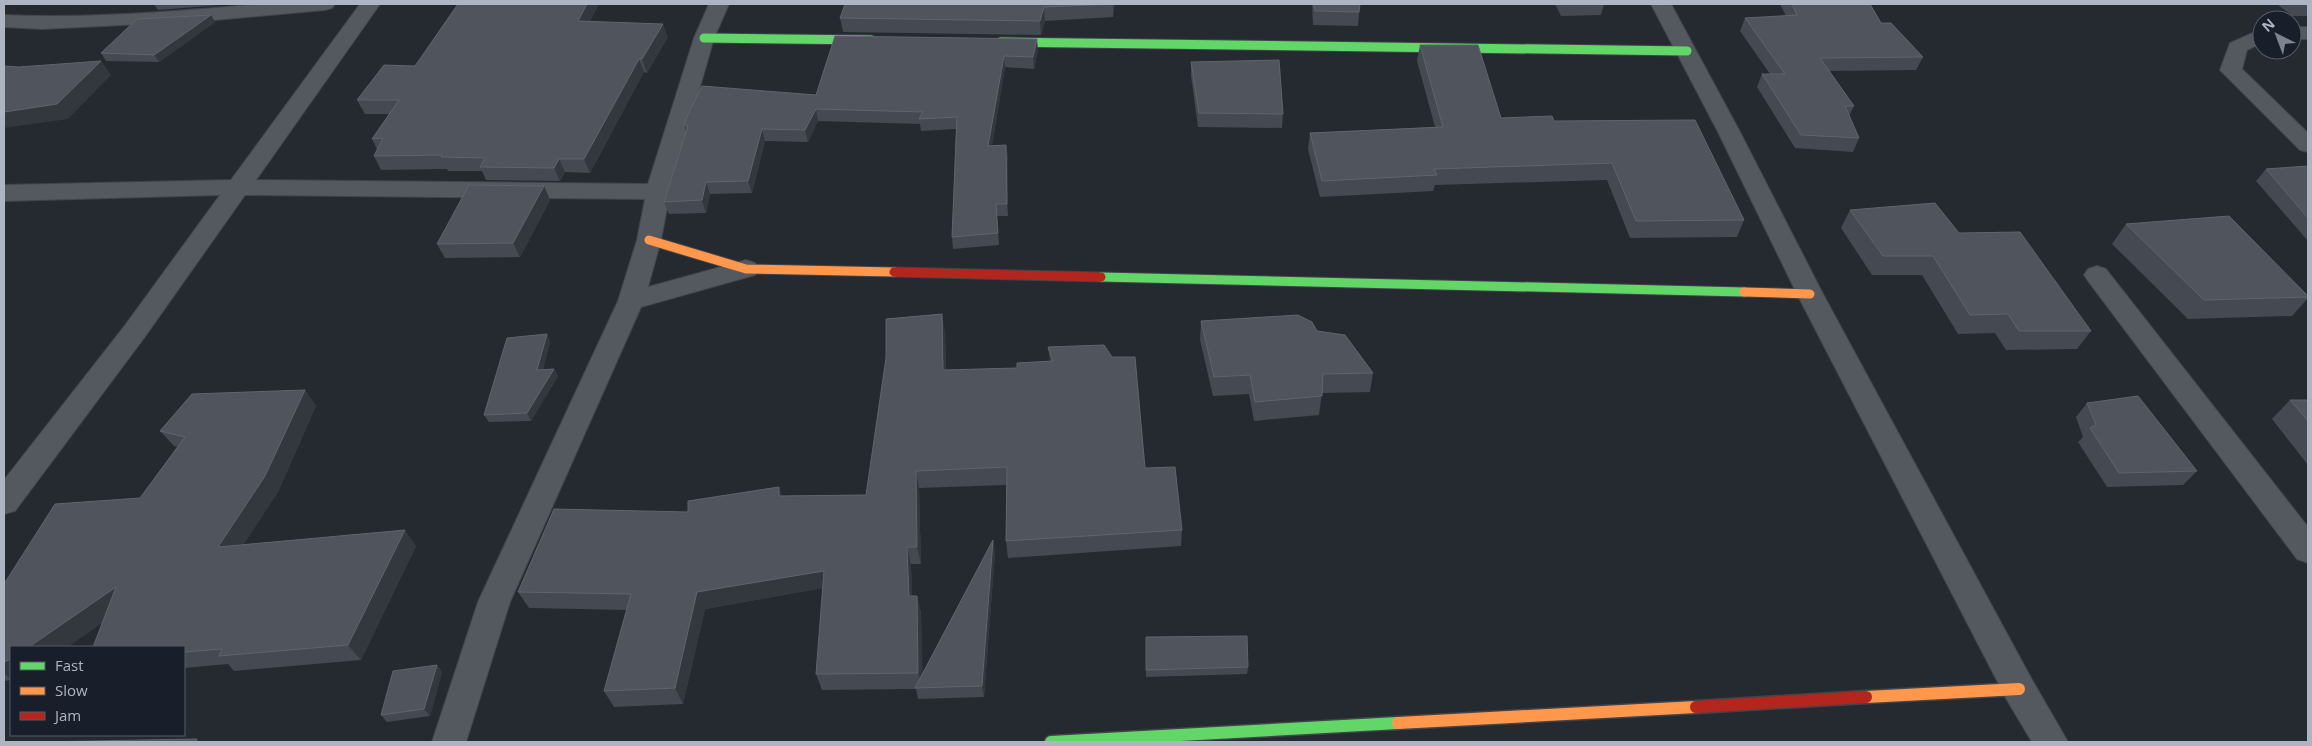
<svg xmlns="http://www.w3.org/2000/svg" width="2312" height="746" viewBox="0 0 2312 746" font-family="'Open Sans',sans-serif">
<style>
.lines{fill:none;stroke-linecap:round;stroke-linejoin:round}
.street-casing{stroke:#41444a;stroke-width:2}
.fast-far1-casing{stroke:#41444a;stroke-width:11}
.fast-casing{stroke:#41444a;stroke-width:15}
.slow-far1-casing{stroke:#41444a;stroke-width:11}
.slow-casing{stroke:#41444a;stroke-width:15}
.jam-far1-casing{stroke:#41444a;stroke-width:11}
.jam-casing{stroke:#41444a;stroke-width:15}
.street{fill:#54585f;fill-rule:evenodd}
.fast-far1{stroke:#63d668;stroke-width:9}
.fast{stroke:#63d668;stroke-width:12}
.slow-far1{stroke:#ff974d;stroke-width:9}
.slow{stroke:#ff974d;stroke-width:12}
.jam-far1{stroke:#b3261e;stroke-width:9}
.jam{stroke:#b3261e;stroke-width:12}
.wall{fill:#454951}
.shaded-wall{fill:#33373e}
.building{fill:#50555d;stroke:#5f646d}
</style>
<rect width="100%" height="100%" fill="#252930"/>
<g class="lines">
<defs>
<g id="street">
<path d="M 261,4 L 335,4 L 332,8 L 325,10 L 204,21 L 42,29 L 4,27 L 4,15 C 89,19 176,11 261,4 Z"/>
<path d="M 360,4 L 380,4 L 256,180 L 648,184 L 694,38 L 709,4 L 729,4 L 714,38 L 670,192 L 661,240 L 648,287 L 746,260 L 755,263 L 759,269 L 755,275 L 641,307 L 510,602 L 466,742 L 432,742 L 478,602 L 618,301 L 637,240 L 645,199 L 245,195 L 144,338 L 15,511 L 4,514 L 4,480 L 126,324 L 220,195 L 4,201 L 4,185 L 231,180 Z"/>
<path d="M 1651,4 L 1671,4 L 1740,132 L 1823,294 L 2031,678 L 2068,742 L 2032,742 L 2007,700 L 1797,294 L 1718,132 Z"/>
<rect x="2292" y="27" width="16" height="12"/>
<path d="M 2262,29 L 2262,43 L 2247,50 L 2242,69 L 2308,133 L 2308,152 L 2300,150 L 2220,70 L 2230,43 Z"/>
<path d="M 2097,266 L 2106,269 L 2308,527 L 2308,563 L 2297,559 L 2088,281 L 2084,275 L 2088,269 Z"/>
</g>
<g id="fast-far1">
<path d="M 704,38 L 871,40"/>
<path d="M 1001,42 L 1687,51"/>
<path d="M 1101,277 L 1744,292"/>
</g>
<path id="fast" d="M 1051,742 L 1398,723"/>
<g id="slow-far1">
<path d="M 649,240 L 746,269 L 894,272"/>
<path d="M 1744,292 L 1810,294"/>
</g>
<g id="slow">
<path d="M 1866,697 L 2019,689"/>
<path d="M 1398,723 L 1696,707"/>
</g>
<path id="jam-far1" d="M 894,272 L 1101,277"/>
<path id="jam" d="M 1696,707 L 1866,697"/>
</defs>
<use href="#street" class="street-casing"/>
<use href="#fast-far1" class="fast-far1-casing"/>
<use href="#fast" class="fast-casing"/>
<use href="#slow-far1" class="slow-far1-casing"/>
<use href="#slow" class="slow-casing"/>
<use href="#jam-far1" class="jam-far1-casing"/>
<use href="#jam" class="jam-casing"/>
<use href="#street" class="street"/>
<use href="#fast-far1" class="fast-far1"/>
<use href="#fast" class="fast"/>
<use href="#slow-far1" class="slow-far1"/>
<use href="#slow" class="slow"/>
<use href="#jam-far1" class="jam-far1"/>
<use href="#jam" class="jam"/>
</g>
<g class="wall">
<path d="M 154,4 L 223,4 L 221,5 L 158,10 Z"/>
<path d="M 458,4 L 599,4 L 590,21 L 668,37 L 647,73 L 644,72 L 590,173 L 565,172 L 560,181 L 486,180 L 482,171 L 448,171 L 447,169 L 381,170 L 374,156 L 377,149 L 372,139 L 389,114 L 365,114 L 357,100 L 415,66 Z"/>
<path d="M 845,4 L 1115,4 L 1113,17 L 1045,21 L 1041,35 L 843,32 L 840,18 Z"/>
<path d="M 1312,4 L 1360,4 L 1358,26 L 1313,25 Z"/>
<path d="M 1555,4 L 1604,4 L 1601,15 L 1561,16 Z"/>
<path d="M 1780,4 L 1870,4 L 1881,23 L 1923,57 L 1916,70 L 1829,71 L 1854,106 L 1849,116 L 1859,138 L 1853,152 L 1795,148 L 1757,87 L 1762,74 L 1770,74 L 1740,31 L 1745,18 L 1786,16 Z"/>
<path d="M 2277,4 L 2308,4 L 2308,16 L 2292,16 Z"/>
<path d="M 211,15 L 215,22 L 159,62 L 106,61 L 101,53 Z"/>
<path d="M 835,36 L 1038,50 L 1034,69 L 1005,67 L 992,146 L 1006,145 L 1008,157 L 1008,216 L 997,216 L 999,245 L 953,249 L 952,237 L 956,129 L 921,131 L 920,124 L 818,121 L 808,142 L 765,141 L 752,193 L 710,194 L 706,213 L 669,214 L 664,202 L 686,132 L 684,125 L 816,95 Z"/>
<path d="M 1420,45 L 1501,118 L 1554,121 L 1744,220 L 1737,237 L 1630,238 L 1607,180 L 1435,185 L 1433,191 L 1320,197 L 1308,149 L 1310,133 L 1435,127 L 1417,61 Z"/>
<path d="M 1191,62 L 1283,114 L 1282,128 L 1198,127 L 1191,76 Z"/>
<path d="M 2308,166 L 2308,241 L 2256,181 L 2266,169 Z"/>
<path d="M 544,186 L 550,200 L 520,257 L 445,258 L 437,244 Z"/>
<path d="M 1850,210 L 1959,233 L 2091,331 L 2077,349 L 2006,350 L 1995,333 L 1958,334 L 1922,275 L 1872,275 L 1841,228 Z"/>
<path d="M 2126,224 L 2308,296 L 2308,298 L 2292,316 L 2188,319 L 2112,244 Z"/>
<path d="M 1201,321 L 1317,331 L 1373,373 L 1370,392 L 1322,393 L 1319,415 L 1254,421 L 1249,394 L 1213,396 L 1200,340 Z"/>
<path d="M 945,331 L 946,370 L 1017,368 L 1050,361 L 1048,347 L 1145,468 L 1182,530 L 1181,546 L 1008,558 L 1006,541 L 1006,485 L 919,488 L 921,564 L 911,564 L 912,596 L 917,596 L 921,613 L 922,674 L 993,540 L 995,552 L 984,697 L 918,699 L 916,689 L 822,690 L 816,674 L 823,588 L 705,609 L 683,704 L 614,707 L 604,691 L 627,610 L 529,608 L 518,592 L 688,512 L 782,496 L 866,495 Z"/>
<path d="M 547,334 L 550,342 L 543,369 L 554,369 L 558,376 L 531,421 L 489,422 L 484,415 Z"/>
<path d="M 305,390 L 316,406 L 278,492 L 243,545 L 416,546 L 361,660 L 234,671 L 228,664 L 184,668 L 184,647 L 102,623 L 11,647 L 11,680 L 4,681 L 4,584 L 140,498 L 177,447 L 174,446 L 160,431 Z"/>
<path d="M 2290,400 L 2308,400 L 2308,465 L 2272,419 Z"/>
<path d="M 2087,403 L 2197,471 L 2183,485 L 2107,487 L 2078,442 L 2083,437 L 2076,417 Z"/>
<path d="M 1146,637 L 1248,667 L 1247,674 L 1146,677 Z"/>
<path d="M 437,665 L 442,672 L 430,716 L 387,722 L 381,715 Z"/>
</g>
<g class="shaded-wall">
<path d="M 587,4 L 599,4 L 583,34 L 578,21 Z"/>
<path d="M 1113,4 L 1115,4 L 1113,17 Z"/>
<path d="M 1044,7 L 1045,21 L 1041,35 L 1040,21 Z"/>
<path d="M 211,15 L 215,22 L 159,62 L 154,55 Z"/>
<path d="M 663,24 L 668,37 L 647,73 L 642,59 Z"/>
<path d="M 1037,39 L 1038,50 L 1034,69 L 1033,57 Z"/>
<path d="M 1004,56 L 1005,67 L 990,158 L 988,146 Z"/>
<path d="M 639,59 L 644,72 L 590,173 L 584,159 Z"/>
<path d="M 101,61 L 111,75 L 68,119 L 4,128 L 4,112 Z"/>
<path d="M 816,109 L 818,121 L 808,142 L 805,130 Z"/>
<path d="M 762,129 L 765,141 L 752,193 L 748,181 Z"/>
<path d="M 1006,145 L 1008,157 L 1008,216 L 1007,204 Z"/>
<path d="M 559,159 L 565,172 L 560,181 L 554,168 Z"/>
<path d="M 706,182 L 710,194 L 706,213 L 702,200 Z"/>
<path d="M 544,186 L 550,200 L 520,257 L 513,243 Z"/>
<path d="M 942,314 L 945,331 L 946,388 L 943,370 Z"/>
<path d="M 547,334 L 550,342 L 541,378 L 537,370 Z"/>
<path d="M 554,369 L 558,376 L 531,421 L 527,413 Z"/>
<path d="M 305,390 L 316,406 L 278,492 L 232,562 L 218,547 Z"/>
<path d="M 916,471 L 919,488 L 921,564 L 917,547 Z"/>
<path d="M 779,487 L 785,504 L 779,496 Z"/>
<path d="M 405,530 L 416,546 L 361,660 L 348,645 Z"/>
<path d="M 993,540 L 995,552 L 984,697 L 982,686 Z"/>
<path d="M 907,547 L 911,564 L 913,613 L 909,596 Z"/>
<path d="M 824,571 L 830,587 L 705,609 L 683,704 L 675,688 L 697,592 Z"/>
<path d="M 116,587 L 132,602 L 68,647 L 29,647 Z"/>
<path d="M 917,596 L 921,613 L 923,687 L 918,673 Z"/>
<path d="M 11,659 L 11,679 L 4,673 L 4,662 Z"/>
<path d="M 437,665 L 442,672 L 430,716 L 424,709 Z"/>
<path d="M 197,739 L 201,742 L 195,742 Z"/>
</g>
<g class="building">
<path d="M 458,4 L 587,4 L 578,21 L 663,24 L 642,59 L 639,59 L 584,159 L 559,159 L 554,168 L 480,167 L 485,158 L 441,157 L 442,155 L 374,156 L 383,138 L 372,139 L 399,100 L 357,100 L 384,65 L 415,66 Z"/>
<path d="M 845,4 L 1113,4 L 1044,7 L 1040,21 L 840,18 Z"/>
<path d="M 1314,4 L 1360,4 L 1359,12 L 1315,11 Z"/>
<path d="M 1792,4 L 1870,4 L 1881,23 L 1891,23 L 1923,57 L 1820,58 L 1854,106 L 1845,106 L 1859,138 L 1801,135 L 1762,74 L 1785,74 L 1745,18 L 1797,15 Z"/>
<path d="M 211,15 L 154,55 L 101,53 L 137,19 Z"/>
<path d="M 835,36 L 1037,39 L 1033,57 L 1004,56 L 988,146 L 1006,145 L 1007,204 L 996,204 L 998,233 L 952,237 L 957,117 L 919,119 L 923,112 L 816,109 L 805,130 L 762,129 L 748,181 L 706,182 L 702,200 L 664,202 L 688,126 L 684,125 L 685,121 L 702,86 L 816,95 Z"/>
<path d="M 1420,45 L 1478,45 L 1501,118 L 1552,116 L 1554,121 L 1695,120 L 1744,220 L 1636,221 L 1612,163 L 1434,169 L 1437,175 L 1322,181 L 1310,133 L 1443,127 Z"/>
<path d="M 1279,60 L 1283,114 L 1199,113 L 1191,62 Z"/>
<path d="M 101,61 L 57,104 L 4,112 L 4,66 L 19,67 Z"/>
<path d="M 2308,166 L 2308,218 L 2266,169 Z"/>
<path d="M 469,185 L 544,186 L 513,243 L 437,244 Z"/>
<path d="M 1935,203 L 1959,233 L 2020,232 L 2091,331 L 2019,331 L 2008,314 L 1970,315 L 1933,256 L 1883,256 L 1850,210 Z"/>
<path d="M 2229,216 L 2308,296 L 2308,297 L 2204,300 L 2126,224 Z"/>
<path d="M 942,314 L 943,370 L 1017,368 L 1017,363 L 1053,361 L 1048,347 L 1104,345 L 1112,357 L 1135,357 L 1145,468 L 1175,467 L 1182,530 L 1006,541 L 1007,467 L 916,471 L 917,547 L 907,547 L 909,596 L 917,596 L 918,673 L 816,674 L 824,571 L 697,592 L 675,688 L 604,691 L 631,594 L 518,592 L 554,509 L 688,512 L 688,501 L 779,487 L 779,496 L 866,495 L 886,358 L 886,319 Z"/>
<path d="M 1298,315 L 1312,322 L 1317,331 L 1345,335 L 1373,373 L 1323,374 L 1322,396 L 1255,402 L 1250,375 L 1214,377 L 1201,321 Z"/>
<path d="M 547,334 L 537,370 L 554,369 L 527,413 L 484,415 L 507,338 Z"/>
<path d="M 305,390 L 265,476 L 218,547 L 405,530 L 348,645 L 219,656 L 222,649 L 184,652 L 184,647 L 93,647 L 116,587 L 29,647 L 11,647 L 11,659 L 4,662 L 4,584 L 55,504 L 140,498 L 185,437 L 160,431 L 192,394 Z"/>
<path d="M 2138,396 L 2197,471 L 2119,473 L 2090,428 L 2096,425 L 2087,403 Z"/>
<path d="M 2290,400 L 2308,400 L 2308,421 Z"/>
<path d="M 993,540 L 982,686 L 915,688 Z"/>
<path d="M 1247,636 L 1248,667 L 1146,670 L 1146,637 Z"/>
<path d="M 437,665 L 424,709 L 381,715 L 393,671 Z"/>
<path d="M 197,739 L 195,742 L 38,742 Z"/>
</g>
<rect width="2312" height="746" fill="none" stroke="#adb5c3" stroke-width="10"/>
<rect x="10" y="646" width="175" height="90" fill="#191f2a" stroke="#545b67"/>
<rect x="20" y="662" width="25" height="8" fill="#63d668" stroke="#545b67"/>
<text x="55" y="671" font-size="15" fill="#adb5c3">Fast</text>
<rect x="20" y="687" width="25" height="8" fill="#ff974d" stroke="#545b67"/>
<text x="55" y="696" font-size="15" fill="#adb5c3">Slow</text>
<rect x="20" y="712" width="25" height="8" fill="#b3261e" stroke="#545b67"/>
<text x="55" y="721" font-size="15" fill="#adb5c3">Jam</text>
<g transform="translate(2277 35) rotate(318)"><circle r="24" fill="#191f2a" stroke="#545b67"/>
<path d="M0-4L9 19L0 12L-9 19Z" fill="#7d8490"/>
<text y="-8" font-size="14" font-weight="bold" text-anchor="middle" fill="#adb5c3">N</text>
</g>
</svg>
